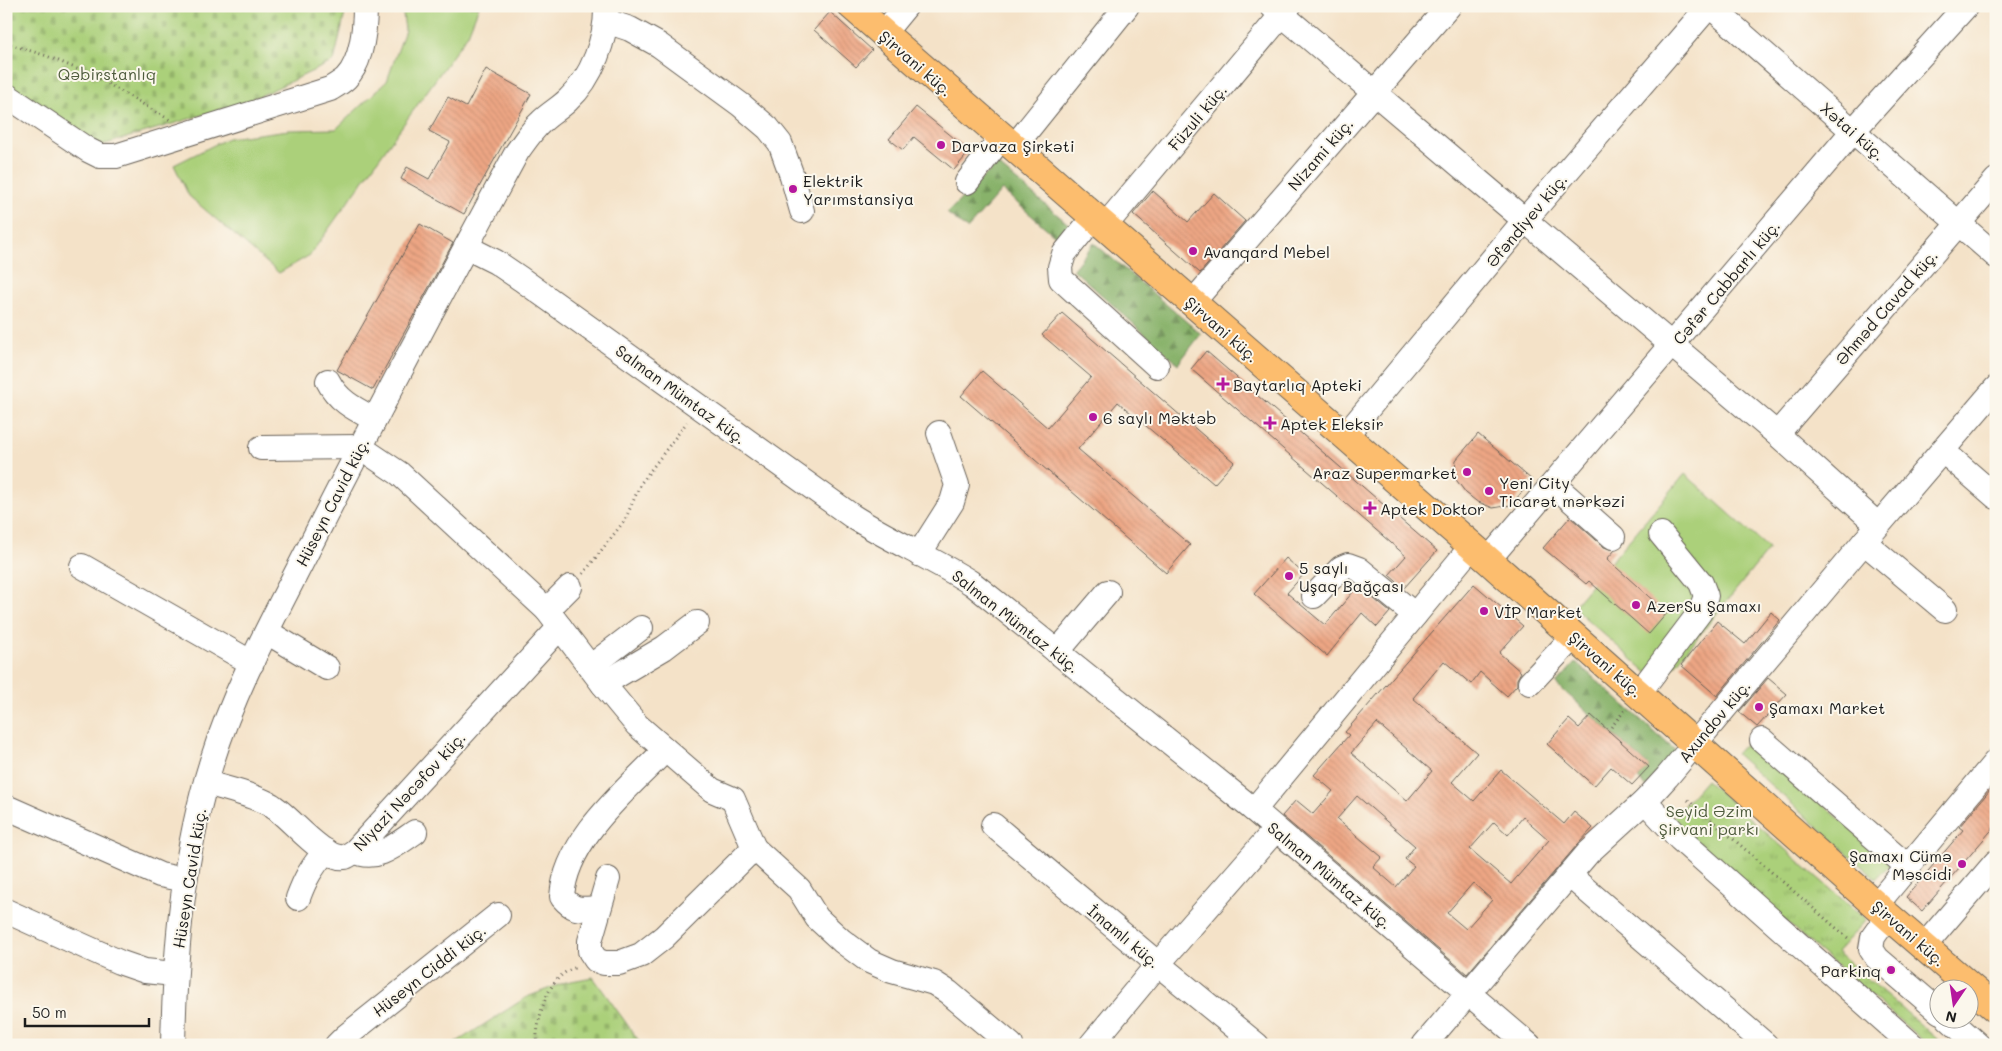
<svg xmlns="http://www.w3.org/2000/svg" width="2002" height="1051" viewBox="0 0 2002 1051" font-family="Mali,sans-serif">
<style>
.grass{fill:#abd07a;stroke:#64764b}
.forest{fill:url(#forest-firs);stroke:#526743}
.cemetery{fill:url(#cemetery-stones);stroke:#64764b}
.park{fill:url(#park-tufts);stroke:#64764b}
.building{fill:url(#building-back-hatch);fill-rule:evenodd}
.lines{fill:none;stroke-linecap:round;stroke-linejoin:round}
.minor-casing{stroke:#686158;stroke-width:26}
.major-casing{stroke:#686158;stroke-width:30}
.path{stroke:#686158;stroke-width:3;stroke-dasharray:1 4;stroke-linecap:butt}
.minor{stroke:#fff;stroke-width:24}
.major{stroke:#fcbd6e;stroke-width:28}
.poi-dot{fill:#b5179e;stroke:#fbf7ec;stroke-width:2}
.labels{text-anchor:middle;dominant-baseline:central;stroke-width:4;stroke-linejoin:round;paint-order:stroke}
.street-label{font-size:16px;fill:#1c1c1c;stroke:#fbf7ec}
.park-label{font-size:16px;fill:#4e5b3d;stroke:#fbf7ec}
.poi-label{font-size:16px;fill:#1c1c1c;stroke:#fbf7ec;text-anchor:start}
</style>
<defs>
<pattern id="forest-firs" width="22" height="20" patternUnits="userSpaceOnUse" patternTransform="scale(1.25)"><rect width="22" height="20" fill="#88b26a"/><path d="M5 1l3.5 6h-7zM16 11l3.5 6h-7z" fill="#6e9056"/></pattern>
<pattern id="cemetery-stones" width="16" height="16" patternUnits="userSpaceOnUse" patternTransform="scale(1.25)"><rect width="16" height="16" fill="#abd07a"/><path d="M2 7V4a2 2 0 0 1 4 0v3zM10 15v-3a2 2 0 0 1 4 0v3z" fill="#93b269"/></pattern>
<pattern id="park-tufts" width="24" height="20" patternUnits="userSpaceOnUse" patternTransform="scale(1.25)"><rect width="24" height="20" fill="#abd07a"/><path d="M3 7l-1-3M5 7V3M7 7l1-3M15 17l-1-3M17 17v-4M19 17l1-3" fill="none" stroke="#93b269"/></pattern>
<pattern id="building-back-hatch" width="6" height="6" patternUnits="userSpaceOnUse" patternTransform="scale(1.25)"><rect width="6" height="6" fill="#eda684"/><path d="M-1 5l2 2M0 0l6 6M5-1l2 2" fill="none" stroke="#cb8e71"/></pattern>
</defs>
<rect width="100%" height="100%" fill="#fbf7ec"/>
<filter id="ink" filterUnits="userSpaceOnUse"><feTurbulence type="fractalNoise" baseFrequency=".02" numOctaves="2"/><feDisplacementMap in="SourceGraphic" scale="10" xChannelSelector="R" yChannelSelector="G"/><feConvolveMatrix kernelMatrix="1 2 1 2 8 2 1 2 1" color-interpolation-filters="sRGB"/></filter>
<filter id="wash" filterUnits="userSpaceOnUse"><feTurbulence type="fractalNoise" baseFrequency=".0096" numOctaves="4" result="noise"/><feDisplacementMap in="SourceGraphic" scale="20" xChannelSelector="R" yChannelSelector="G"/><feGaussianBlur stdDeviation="1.12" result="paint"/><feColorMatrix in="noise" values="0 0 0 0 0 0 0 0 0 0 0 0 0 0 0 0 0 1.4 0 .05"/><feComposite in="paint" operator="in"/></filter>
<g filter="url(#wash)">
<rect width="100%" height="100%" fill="#f4e2c8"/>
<g class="grass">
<path d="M 402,6 L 479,6 L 468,34 L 310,255 L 279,273 L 189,196 L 174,165 L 228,138 L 289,130 L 336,129 L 387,81 L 405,30 Z"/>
<path d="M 1685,474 L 1769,549 L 1660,684 L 1573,607 Z"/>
<path d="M 1750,739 L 1890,864 L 1876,879 L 1736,754 Z"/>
</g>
<g class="forest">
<path d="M 997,164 L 1072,227 L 1061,241 L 1002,190 L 967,229 L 947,213 Z"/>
<path d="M 1094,243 L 1201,334 L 1178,364 L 1073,269 Z"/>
<path d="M 1576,662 L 1677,752 L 1646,787 L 1638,779 L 1649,766 L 1556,684 Z"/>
</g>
<g class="cemetery">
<path d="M 6,6 L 344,6 L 345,13 L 334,61 L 249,101 L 99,146 L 6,87 Z"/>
<path d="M 593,977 L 642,1045 L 452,1045 L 527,997 L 566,982 Z"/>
</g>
<path class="park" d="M 1706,780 L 1866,920 L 1837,952 L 1944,1045 L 1928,1045 L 1670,821 Z"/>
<g id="blocks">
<g class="building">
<path d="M 830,12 L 872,50 L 856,67 L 814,30 Z"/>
<path d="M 486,69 L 531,94 L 464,214 L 401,179 L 407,167 L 429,179 L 450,142 L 429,131 L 448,97 L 466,107 Z"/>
<path d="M 916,107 L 970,151 L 954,170 L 914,137 L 903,150 L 889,139 Z"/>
<path d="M 1153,191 L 1188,222 L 1214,193 L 1245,221 L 1200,273 L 1133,214 Z"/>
<path d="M 420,224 L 453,243 L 373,390 L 337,370 Z"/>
<path d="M 1062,313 L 1234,462 L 1214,484 L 1118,402 L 1078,449 L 1190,545 L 1166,573 L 961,396 L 982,371 L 1048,428 L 1091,377 L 1042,335 Z"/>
<path d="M 1206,351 L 1437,551 L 1404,588 L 1389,575 L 1406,556 L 1191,369 Z"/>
<path d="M 1478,434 L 1532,480 L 1511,505 L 1493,508 L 1476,501 L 1466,493 L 1454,477 L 1456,460 Z"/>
<path d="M 1570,517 L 1604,547 L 1615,550 L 1607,559 L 1667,613 L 1649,634 L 1589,581 L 1586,584 L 1543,548 Z"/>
<path d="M 1286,558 L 1304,574 L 1287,593 L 1325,625 L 1358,586 L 1390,612 L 1377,627 L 1362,613 L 1327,656 L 1254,594 Z"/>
<path d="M 1474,584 L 1523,626 L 1499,653 L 1521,672 L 1517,679 L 1517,685 L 1507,696 L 1480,672 L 1471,684 L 1444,661 L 1413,698 L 1477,753 L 1452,782 L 1474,801 L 1501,770 L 1564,824 L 1574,812 L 1593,828 L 1578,844 L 1467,974 L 1282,816 L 1296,800 L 1313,814 L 1333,791 L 1314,775 L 1349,735 L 1345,732 ZM 1377,723 L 1432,771 L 1407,801 L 1351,753 ZM 1357,796 L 1415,846 L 1405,859 L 1414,866 L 1396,887 L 1373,867 L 1382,857 L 1337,819 ZM 1523,817 L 1549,840 L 1511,884 L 1470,849 L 1494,822 L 1508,835 ZM 1473,883 L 1492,900 L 1466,929 L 1447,913 Z"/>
<path d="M 1771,612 L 1780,620 L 1717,696 L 1681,665 L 1717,621 L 1745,644 Z"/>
<path d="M 1768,678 L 1787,694 L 1757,727 L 1739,712 Z"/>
<path d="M 1591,715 L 1649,767 L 1632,785 L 1611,767 L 1594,786 L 1547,744 L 1569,719 L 1579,728 Z"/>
<path d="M 1996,783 L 1996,825 L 1922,911 L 1906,897 L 1963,830 L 1959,827 Z"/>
</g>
</g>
</g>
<g filter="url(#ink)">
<use href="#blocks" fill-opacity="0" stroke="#686158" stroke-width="1"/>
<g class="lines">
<defs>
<g id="minor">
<path d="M 1272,6 L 1777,434 L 1878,525"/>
<path d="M 1710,6 L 1996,256"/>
<path d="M 606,21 L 630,29 L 659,45 L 741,105 L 768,128 L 780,143 L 792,176 L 802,211"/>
<path d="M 883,34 L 906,6"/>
<path d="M 6,95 L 88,150 L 100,156 L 116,156 L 330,89 C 335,86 342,82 346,78 C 362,62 365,28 365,6"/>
<path d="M 1013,148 L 1127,6"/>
<path d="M 967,182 L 1001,138"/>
<path d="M 1093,218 L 1064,254 L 1060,267 L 1061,279 L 1157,366"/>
<path d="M 1104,227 L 1289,6"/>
<path d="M 466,247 L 496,262 L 521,279 L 852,516 C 891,541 934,559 973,584 L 1254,810 L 1529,1045"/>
<path d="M 1192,303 L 1449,6"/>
<path d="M 328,381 C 338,401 355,409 374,419"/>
<path d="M 1777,434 L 1996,180"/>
<path d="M 1346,435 L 1525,220 L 1709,6"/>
<path d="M 261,448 L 360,447 L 400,474 L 547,610 L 603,684 L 637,725 L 712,790 L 733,799 L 754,848 L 799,889 L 817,918 L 842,941 L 869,961 L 892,971 L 934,983 L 948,992 L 1011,1045"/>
<path d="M 1943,451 L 1996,497"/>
<path d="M 1553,484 L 1613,537"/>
<path d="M 1864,542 L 1945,610"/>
<path d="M 919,554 L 952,502 L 957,485 L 939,433"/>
<path d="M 1488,560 L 1853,131 L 1966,6"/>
<path d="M 82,566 L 252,663"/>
<path d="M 1314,596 L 1341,568 L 1348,565 L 1359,569 L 1415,615"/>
<path d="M 547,610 L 570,587"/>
<path d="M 267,632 L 327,668"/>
<path d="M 1057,652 L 1108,592"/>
<path d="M 590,667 L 641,628"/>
<path d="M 1530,683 L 1574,636"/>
<path d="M 603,684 L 664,648 L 697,623"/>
<path d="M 1639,693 L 1700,612 L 1706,596 L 1701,583 L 1661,534"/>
<path d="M 1762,740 L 1908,867"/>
<path d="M 206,783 C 227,789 251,794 271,805 C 290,816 323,861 345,857 C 348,856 352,853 355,851 L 560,627"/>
<path d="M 1645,801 L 1680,839 L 1912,1045"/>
<path d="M 6,807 L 160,875 L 185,880"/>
<path d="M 1254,810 L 1472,546"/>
<path d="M 993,825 L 1158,964 L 1257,1045"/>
<path d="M 355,851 C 376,863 397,844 415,832"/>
<path d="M 1569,875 L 1766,1045"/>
<path d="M 608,879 L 590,941 L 590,951 L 596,960 L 604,963 L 619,963 L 641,955 L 664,937 L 754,848"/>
<path d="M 298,898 C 305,879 312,866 326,851"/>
<path d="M 1876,905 L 1996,761"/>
<path d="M 599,908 C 580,909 575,912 562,897 C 566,838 627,790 665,750"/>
<path d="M 6,911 L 119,962 L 145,971 L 174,974"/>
<path d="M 1888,916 L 1873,937 L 1871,949 L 1877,958 L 1940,1012"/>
<path d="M 1924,946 L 1996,862"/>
<path d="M 1948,1018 L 1978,1045"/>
<path d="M 173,1045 C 175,950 183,852 212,761 C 236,684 277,612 313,540 C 379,409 448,280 517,152 C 525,141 532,130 541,122 C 549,114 560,108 568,100 C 592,78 607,38 606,6"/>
<path d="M 337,1045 L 345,1037 L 498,915"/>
<path d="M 1091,1045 L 1158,964 L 1276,829"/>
<path d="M 1424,1045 L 1588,853 L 1645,801 L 1667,777 L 1864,542 L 1996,388"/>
</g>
<path id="major" d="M 852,6 L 1488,560 L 1888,916 L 1996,1009"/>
</defs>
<use href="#minor" class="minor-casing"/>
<use href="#major" class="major-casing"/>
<g class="path">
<path d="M 6,43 L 47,56 L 98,78 L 170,120"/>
<path d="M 583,574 L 625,520 L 641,483 L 687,422"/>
<path d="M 1608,731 L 1625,710"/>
<path d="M 1688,800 L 1849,939"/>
<path d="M 536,1045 C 538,1016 546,976 577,967"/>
</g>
<use href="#minor" class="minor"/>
<use href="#major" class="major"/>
</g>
</g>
<g class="poi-dot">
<circle cx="941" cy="145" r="5"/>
<circle cx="793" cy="189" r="5"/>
<circle cx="1193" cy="251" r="5"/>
<path d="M1220.5 376.5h5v5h5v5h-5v5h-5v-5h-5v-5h5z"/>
<circle cx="1093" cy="417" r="5"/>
<path d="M1267.5 415.5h5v5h5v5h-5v5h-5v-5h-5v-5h5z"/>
<circle cx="1467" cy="472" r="5"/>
<circle cx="1489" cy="491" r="5"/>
<path d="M1367.5 500.5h5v5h5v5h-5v5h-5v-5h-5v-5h5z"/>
<circle cx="1289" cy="576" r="5"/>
<circle cx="1636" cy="605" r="5"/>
<circle cx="1484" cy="611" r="5"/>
<circle cx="1759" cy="707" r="5"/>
<circle cx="1962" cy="864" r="5"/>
<circle cx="1891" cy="970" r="5"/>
</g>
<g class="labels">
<g class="street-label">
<text transform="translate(916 63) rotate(41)">Şirvani küç.</text>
<text transform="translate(1197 117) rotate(-50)">Füzuli küç.</text>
<text transform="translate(1853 131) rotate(41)">Xətai küç.</text>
<text transform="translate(1320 154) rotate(-49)">Nizami küç.</text>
<text transform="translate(1526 220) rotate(-50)">Əfəndiyev küç.</text>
<text transform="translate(1726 282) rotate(-50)">Cəfər Cabbarlı küç.</text>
<text transform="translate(1886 307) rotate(-49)">Əhməd Cavad küç.</text>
<text transform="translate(1222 329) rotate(41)">Şirvani küç.</text>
<text transform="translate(681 394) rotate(36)">Salman Mümtaz küç.</text>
<text transform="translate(332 502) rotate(-63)">Hüseyn Cavid küç.</text>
<text transform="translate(1016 621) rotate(38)">Salman Mümtaz küç.</text>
<text transform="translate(1606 664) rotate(41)">Şirvani küç.</text>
<text transform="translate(1714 721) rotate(-50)">Axundov küç.</text>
<text transform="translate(409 791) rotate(-47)">Niyazi Nəcəfov küç.</text>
<text transform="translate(1330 875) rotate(40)">Salman Mümtaz küç.</text>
<text transform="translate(189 878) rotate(-81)">Hüseyn Cavid küç.</text>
<text transform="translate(1909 933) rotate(41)">Şirvani küç.</text>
<text transform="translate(1124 936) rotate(40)">İmamlı küç.</text>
<text transform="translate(429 970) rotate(-38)">Hüseyn Ciddi küç.</text>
</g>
<g class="park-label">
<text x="107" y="73">Qəbirstanlıq</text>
<text x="1709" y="810">Seyid Əzim<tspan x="1709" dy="18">Şirvani parkı</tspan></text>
</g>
<g class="poi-label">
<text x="951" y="145">Darvaza Şirkəti</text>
<text x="803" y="180">Elektrik<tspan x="803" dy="18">Yarımstansiya</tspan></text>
<text x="1203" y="251">Avanqard Mebel</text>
<text x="1233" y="384">Baytarlıq Apteki</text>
<text x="1103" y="417">6 saylı Məktəb</text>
<text x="1280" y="423">Aptek Eleksir</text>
<text x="1457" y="472" text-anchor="end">Araz Supermarket</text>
<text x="1499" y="482">Yeni City<tspan x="1499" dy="18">Ticarət mərkəzi</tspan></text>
<text x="1380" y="508">Aptek Doktor</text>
<text x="1299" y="567">5 saylı<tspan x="1299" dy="18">Uşaq Bağçası</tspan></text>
<text x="1646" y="605">AzerSu Şamaxı</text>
<text x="1494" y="611">VİP Market</text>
<text x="1769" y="707">Şamaxı Market</text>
<text x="1952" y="855" text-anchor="end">Şamaxı Cümə<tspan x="1952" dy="18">Məscidi</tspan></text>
<text x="1881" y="970" text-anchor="end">Parkinq</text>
</g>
</g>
<rect width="2002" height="1051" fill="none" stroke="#fbf7ec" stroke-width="25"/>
<g transform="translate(1954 1004) rotate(193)"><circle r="24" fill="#fbf7ec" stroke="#a29f99"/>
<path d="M0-4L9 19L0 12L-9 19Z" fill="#b5179e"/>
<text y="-8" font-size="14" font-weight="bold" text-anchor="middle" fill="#1c1c1c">N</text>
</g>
<path d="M25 1018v8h124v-8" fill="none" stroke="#1c1c1c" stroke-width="2.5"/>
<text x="32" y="1018" font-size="15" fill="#1c1c1c" stroke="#fbf7ec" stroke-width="4" paint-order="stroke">50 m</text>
</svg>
